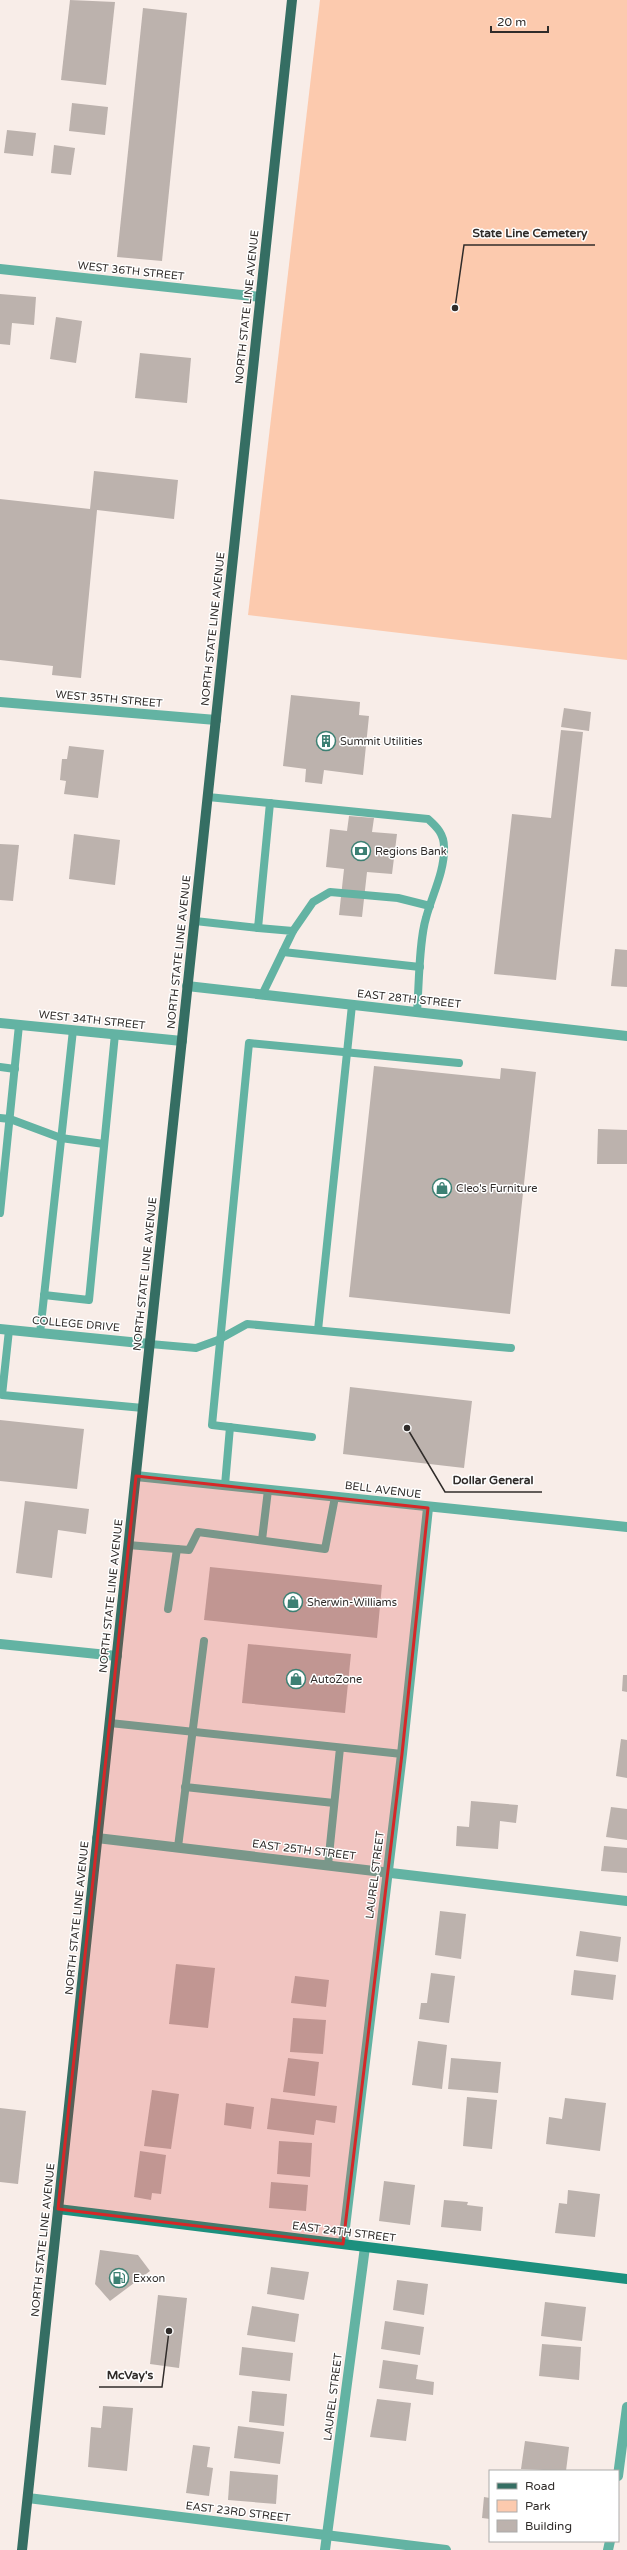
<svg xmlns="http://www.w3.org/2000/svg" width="627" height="2550" viewBox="0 0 627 2550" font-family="'Varela Round',sans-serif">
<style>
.green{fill:#fccaae}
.building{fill:#bcb2ad}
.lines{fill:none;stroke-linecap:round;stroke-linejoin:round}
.service{stroke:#63b3a3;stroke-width:8}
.minor{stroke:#63b3a3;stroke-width:10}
.tertiary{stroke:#63b3a3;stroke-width:10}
.secondary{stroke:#1c907e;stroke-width:10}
.primary{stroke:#356e63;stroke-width:10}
.marked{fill:#d62828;fill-opacity:0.2;stroke:#d62828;stroke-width:3;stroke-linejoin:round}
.labels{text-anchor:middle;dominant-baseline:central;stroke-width:3;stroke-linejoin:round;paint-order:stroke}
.street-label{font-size:11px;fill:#302c2a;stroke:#fff}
.poi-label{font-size:11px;fill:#302c2a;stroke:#fff;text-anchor:start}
.leader{fill:none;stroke:#302c2a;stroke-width:1.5}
.callout-dot{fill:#302c2a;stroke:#fff;stroke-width:1.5}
.callout-label{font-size:12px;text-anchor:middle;font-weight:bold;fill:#302c2a;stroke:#fff;stroke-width:3;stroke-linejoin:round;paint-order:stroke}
</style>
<rect width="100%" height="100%" fill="#f8ede8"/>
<path class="green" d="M 320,0 L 627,0 L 627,660 L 248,615 Z"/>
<g class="building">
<path d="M 70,0 L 115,2 L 106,85 L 61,80 Z"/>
<path d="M 143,8 L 187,13 L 162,261 L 117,257 Z"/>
<path d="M 72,103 L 108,107 L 105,135 L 69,131 Z"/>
<path d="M 7,130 L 36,133 L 33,156 L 4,153 Z"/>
<path d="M 54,145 L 75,148 L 71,175 L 51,173 Z"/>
<path d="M 0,294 L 36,297 L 34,325 L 12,323 L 10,345 L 0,344 Z"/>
<path d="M 56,317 L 82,321 L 76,363 L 50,359 Z"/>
<path d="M 140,353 L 191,358 L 187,403 L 135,398 Z"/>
<path d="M 94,471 L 178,480 L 174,519 L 97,510 L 81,678 L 52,675 L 53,666 L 0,660 L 0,499 L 90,509 Z"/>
<path d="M 291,695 L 360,702 L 359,715 L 369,716 L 363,775 L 324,770 L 322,784 L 305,782 L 306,769 L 283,766 Z"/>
<path d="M 564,708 L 591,712 L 589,731 L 561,727 Z"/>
<path d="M 561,730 L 583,732 L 556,980 L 494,974 L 512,814 L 551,818 Z"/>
<path d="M 69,746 L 104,750 L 98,798 L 64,794 L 66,781 L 60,780 L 62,759 L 67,759 Z"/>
<path d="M 349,816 L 374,818 L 372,832 L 397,834 L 392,874 L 367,872 L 362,917 L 339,915 L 344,869 L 326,867 L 330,829 L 347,831 Z"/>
<path d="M 74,834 L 120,840 L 115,885 L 69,879 Z"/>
<path d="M 0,844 L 19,845 L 13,901 L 0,900 Z"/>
<path d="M 615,949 L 627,950 L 627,987 L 611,986 Z"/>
<path d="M 374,1066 L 500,1079 L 501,1068 L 536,1072 L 510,1314 L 349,1297 Z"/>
<path d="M 598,1129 L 627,1130 L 627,1164 L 597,1164 Z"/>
<path d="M 350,1387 L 472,1401 L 464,1468 L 343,1454 Z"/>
<path d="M 0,1420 L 84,1429 L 77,1489 L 0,1481 Z"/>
<path d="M 25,1501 L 89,1509 L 86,1534 L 58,1530 L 52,1578 L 16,1573 Z"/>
<path d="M 210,1567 L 382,1585 L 377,1638 L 204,1620 Z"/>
<path d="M 248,1644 L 351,1654 L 345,1713 L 242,1703 Z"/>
<path d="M 623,1675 L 627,1675 L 627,1692 L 622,1691 Z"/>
<path d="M 621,1739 L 627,1740 L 627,1778 L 616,1776 Z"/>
<path d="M 471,1801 L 518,1805 L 516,1823 L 500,1821 L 498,1849 L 456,1846 L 457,1826 L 469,1827 Z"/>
<path d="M 611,1807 L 627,1809 L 627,1840 L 606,1837 Z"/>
<path d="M 604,1846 L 627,1848 L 627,1873 L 601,1871 Z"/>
<path d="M 440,1911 L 466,1914 L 461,1959 L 435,1955 Z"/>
<path d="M 580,1931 L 621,1937 L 618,1962 L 576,1956 Z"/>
<path d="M 176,1964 L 215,1968 L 208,2028 L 169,2024 Z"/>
<path d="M 574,1970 L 616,1975 L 613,2000 L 571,1995 Z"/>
<path d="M 431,1973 L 455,1976 L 449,2023 L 419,2019 L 421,2003 L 427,2003 Z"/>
<path d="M 295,1976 L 329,1980 L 326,2007 L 291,2003 Z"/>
<path d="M 293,2018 L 326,2020 L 323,2054 L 290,2052 Z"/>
<path d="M 418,2041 L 447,2045 L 442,2089 L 412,2085 Z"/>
<path d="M 288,2058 L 319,2062 L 315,2096 L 283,2092 Z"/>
<path d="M 451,2058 L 501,2062 L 498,2093 L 448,2089 Z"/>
<path d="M 152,2090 L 179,2094 L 171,2149 L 144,2146 Z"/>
<path d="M 467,2097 L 497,2100 L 492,2149 L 463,2146 Z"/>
<path d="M 271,2098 L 337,2106 L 335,2123 L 316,2120 L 314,2135 L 267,2129 Z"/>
<path d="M 565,2098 L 606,2103 L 600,2151 L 546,2144 L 549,2117 L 562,2119 Z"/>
<path d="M 226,2103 L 254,2107 L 251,2129 L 224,2125 Z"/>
<path d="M 0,2108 L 26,2111 L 18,2184 L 0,2182 Z"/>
<path d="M 279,2141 L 312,2143 L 310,2177 L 277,2174 Z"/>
<path d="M 140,2151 L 166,2155 L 161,2194 L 152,2193 L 151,2200 L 134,2197 Z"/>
<path d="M 384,2181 L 415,2185 L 410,2225 L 379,2221 Z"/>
<path d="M 271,2182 L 308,2185 L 306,2211 L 269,2208 Z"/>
<path d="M 568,2190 L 600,2194 L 595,2237 L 555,2233 L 559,2203 L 567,2204 Z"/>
<path d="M 444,2200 L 468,2202 L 467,2205 L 483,2207 L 481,2231 L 441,2227 Z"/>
<path d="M 100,2250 L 138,2255 L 150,2271 L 110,2301 L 95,2284 Z"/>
<path d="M 271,2267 L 309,2272 L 304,2300 L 267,2294 Z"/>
<path d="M 397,2280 L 428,2284 L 424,2315 L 393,2310 Z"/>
<path d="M 158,2295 L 187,2298 L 179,2368 L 150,2364 Z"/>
<path d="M 545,2302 L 586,2307 L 582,2341 L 541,2336 Z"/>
<path d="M 252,2306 L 299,2314 L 295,2342 L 247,2335 Z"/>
<path d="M 385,2321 L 424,2327 L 420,2355 L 381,2349 Z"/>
<path d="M 542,2344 L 581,2347 L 579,2380 L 539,2376 Z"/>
<path d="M 242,2347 L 293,2353 L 290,2381 L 239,2375 Z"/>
<path d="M 383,2360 L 418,2365 L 416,2379 L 434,2382 L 433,2395 L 379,2388 Z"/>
<path d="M 252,2391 L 287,2394 L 284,2426 L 249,2422 Z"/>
<path d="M 377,2399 L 411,2403 L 406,2441 L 370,2437 Z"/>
<path d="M 103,2406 L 133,2408 L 127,2471 L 88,2467 L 91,2427 L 101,2428 Z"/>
<path d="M 238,2426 L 284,2432 L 280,2464 L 234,2458 Z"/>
<path d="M 525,2441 L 569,2447 L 566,2471 L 521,2469 Z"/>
<path d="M 193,2445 L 210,2447 L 207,2467 L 213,2468 L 209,2496 L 186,2493 Z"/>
<path d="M 230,2471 L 278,2475 L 276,2504 L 228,2500 Z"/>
<path d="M 484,2497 L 490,2498 L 490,2519 L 482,2518 Z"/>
</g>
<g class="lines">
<g class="service">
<path d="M 208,797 L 428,819 C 437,827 444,834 444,847 C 445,871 432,895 426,918 C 419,941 419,986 417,1012"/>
<path d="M 195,921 L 258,928 L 270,803"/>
<path d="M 258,928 L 293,931 L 262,995"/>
<path d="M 293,931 L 313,902 L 330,892 L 398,898 L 430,906"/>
<path d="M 283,952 L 420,967"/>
<path d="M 0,1067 L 15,1069"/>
<path d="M 0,1118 L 10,1119 L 61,1138 L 104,1144"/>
<path d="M 0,1213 L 19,1025"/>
<path d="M 44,1295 L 89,1300 L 115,1034"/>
<path d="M 9,1330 L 2,1395 L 143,1408"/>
<path d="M 318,1330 L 352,1005"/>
<path d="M 40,1333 L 73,1030"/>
<path d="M 150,1344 L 196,1348 L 218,1340 L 247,1324 L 511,1348"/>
<path d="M 312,1437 L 212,1425 L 249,1043 L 459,1063"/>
<path d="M 225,1485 L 230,1427"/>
<path d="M 262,1540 L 268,1490"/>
<path d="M 128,1545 L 189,1550 L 198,1532 L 325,1549 L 335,1497"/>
<path d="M 168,1609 L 177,1549"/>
<path d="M 110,1723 L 402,1754"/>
<path d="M 185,1787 L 334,1803"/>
<path d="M 178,1847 L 204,1641"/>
<path d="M 328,1865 L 340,1748"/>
</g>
<g class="minor">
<path d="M 0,269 L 260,297"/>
<path d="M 0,702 L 216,720"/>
<path d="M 187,986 L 627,1036"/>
<path d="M 0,1023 L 182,1041"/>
<path d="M 136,1476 L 627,1527"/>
<path d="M 0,1644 L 117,1656"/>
<path d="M 97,1838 L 627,1901"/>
<path d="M 343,2244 L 402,1754 L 428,1508"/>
<path d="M 618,2476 L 627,2407"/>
<path d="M 28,2498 L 446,2550"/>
<path d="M 325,2550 L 365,2247"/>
<path d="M 608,2550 L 610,2541"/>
</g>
<path class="tertiary" d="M 0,1329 L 150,1344"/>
<path class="secondary" d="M 58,2209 L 627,2279"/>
<path class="primary" d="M 22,2550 L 292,0"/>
</g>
<path class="marked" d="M 136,1476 L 428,1508 L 402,1754 L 343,2244 L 58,2209 Z"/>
<defs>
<symbol id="building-ring" viewBox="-11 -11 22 22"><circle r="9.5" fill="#fff" stroke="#3c8073" stroke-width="1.5"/><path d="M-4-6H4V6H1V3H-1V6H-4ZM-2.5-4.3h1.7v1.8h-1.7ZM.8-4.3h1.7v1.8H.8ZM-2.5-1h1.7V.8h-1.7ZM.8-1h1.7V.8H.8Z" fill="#3c8073"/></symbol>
<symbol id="bank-ring" viewBox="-11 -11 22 22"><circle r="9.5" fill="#fff" stroke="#3c8073" stroke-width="1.5"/><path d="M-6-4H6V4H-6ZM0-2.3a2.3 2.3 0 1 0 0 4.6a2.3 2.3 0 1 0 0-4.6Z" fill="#3c8073"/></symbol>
<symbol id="shop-ring" viewBox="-11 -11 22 22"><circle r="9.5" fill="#fff" stroke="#3c8073" stroke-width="1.5"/><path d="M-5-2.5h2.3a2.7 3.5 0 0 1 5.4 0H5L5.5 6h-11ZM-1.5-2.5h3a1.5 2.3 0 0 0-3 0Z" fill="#3c8073"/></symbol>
<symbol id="fuel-ring" viewBox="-11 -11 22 22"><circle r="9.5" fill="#fff" stroke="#3c8073" stroke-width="1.5"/><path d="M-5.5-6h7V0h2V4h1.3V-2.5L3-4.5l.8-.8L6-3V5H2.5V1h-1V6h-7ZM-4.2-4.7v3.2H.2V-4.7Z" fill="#3c8073"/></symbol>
</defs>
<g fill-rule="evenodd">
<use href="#building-ring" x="315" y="730" width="22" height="22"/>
<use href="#bank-ring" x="350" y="840" width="22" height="22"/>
<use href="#shop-ring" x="431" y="1177" width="22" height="22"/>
<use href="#shop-ring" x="282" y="1591" width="22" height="22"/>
<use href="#shop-ring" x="285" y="1668" width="22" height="22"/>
<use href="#fuel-ring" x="108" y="2267" width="22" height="22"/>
</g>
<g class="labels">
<g class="street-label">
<text transform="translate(131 271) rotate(6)">WEST 36TH STREET</text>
<text transform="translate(247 307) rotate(-84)">NORTH STATE LINE AVENUE</text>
<text transform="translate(213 629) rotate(-84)">NORTH STATE LINE AVENUE</text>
<text transform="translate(109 699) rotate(5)">WEST 35TH STREET</text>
<text transform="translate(179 952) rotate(-84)">NORTH STATE LINE AVENUE</text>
<text transform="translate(409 999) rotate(6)">EAST 28TH STREET</text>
<text transform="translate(92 1020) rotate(6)">WEST 34TH STREET</text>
<text transform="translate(145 1274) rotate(-84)">NORTH STATE LINE AVENUE</text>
<text transform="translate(76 1324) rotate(5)">COLLEGE DRIVE</text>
<text transform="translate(383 1490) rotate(7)">BELL AVENUE</text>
<text transform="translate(111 1596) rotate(-84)">NORTH STATE LINE AVENUE</text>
<text transform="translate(304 1850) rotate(7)">EAST 25TH STREET</text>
<text transform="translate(375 1875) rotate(-83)">LAUREL STREET</text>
<text transform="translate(77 1918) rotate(-84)">NORTH STATE LINE AVENUE</text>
<text transform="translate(344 2232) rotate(7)">EAST 24TH STREET</text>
<text transform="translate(43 2240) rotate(-84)">NORTH STATE LINE AVENUE</text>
<text transform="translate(333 2397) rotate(-83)">LAUREL STREET</text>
<text transform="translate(238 2512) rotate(7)">EAST 23RD STREET</text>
</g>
<g class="poi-label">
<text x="340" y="741">Summit Utilities</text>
<text x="375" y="851">Regions Bank</text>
<text x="456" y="1188">Cleo's Furniture</text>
<text x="307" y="1602">Sherwin-Williams</text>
<text x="310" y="1679">AutoZone</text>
<text x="133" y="2278">Exxon</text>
</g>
</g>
<path class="leader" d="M455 308L464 245H595M407 1428L445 1492H542M169 2331L162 2387H99"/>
<g class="callout-dot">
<circle cx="455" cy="308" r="4"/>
<circle cx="407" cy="1428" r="4"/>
<circle cx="169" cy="2331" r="4"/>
</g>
<g class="callout-label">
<text x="530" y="237">State Line Cemetery</text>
<text x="493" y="1484">Dollar General</text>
<text x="130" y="2379">McVay's</text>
</g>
<rect x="489" y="2470" width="130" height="72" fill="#ffffff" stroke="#acabaa"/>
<rect x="497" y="2483" width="20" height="6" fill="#356e63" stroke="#acabaa"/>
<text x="525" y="2490" font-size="12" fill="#302c2a">Road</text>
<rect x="497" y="2500" width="20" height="12" fill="#fccaae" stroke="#acabaa"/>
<text x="525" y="2510" font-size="12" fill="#302c2a">Park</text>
<rect x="497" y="2520" width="20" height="12" fill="#bcb2ad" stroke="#acabaa"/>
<text x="525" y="2530" font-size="12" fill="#302c2a">Building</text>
<path d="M491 26v6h57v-6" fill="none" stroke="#302c2a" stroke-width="2"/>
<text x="497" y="26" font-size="12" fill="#302c2a" stroke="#ffffff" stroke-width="3" paint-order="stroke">20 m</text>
</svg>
